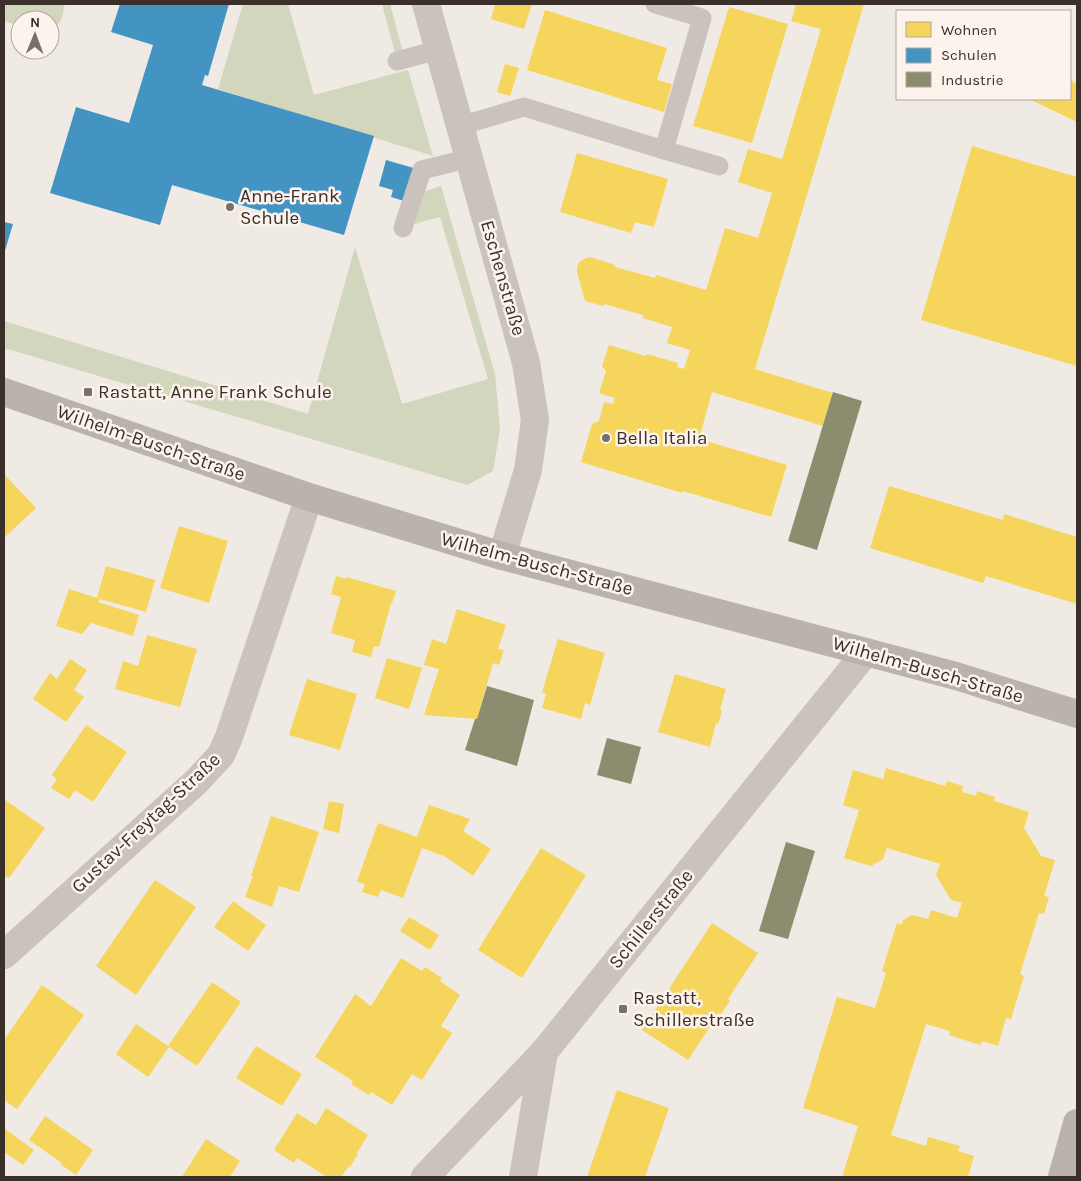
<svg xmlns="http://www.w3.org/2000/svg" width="1081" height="1181" viewBox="0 0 1081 1181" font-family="Karla,sans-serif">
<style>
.green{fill:#d2d6bc}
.homes{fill:#f6d55c}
.schools{fill:#4393c3}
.industry{fill:#8c8c6e}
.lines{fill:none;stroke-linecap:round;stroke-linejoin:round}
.service{stroke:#cac2bc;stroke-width:19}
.minor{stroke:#cac2bc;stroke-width:28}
.secondary{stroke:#bab2ad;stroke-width:28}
.poi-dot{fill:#7a706a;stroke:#fcf4ec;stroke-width:2}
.labels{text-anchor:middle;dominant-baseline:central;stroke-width:5;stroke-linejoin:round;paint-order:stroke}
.poi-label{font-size:19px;fill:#3b2f29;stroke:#fcf4ec;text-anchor:start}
.street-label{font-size:19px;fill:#3b2f29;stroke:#fcf4ec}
</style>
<rect width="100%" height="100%" fill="#f0eae4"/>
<g class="green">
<path d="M 4,4 L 65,4 L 61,21 L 50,31 L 50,20 L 20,20 L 20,26 L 4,21 Z"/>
<path d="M 243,4 L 288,4 L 314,95 L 408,70 L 433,156 L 218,89 Z"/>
<path d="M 382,4 L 390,4 L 403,52 L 395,53 Z"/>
<path d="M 441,186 L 495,374 L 500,429 L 493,471 L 467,485 L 4,348 L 4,321 L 308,414 L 355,247 L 402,404 L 488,379 L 440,217 L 410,225 L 422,192 Z"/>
</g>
<g class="homes">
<path d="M 495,4 L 532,4 L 524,29 L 491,19 Z"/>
<path d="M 796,4 L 864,4 L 755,369 L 833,393 L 823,426 L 712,392 L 699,439 L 787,465 L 771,517 L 683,491 L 682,493 L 581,462 L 592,424 L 599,421 L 604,402 L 613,404 L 615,398 L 599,393 L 606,371 L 602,366 L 609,345 L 646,356 L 647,354 L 678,363 L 677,367 L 684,369 L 690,350 L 667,343 L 672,327 L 643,318 L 643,315 L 604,304 L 603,306 L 585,301 L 577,272 L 577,267 L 579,262 L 586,258 L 590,257 L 615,265 L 615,267 L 655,278 L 656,275 L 706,290 L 725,228 L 758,238 L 772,193 L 738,182 L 748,149 L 782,159 L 821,29 L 791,21 Z"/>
<path d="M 729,7 L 788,24 L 752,143 L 693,126 Z"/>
<path d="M 545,10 L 667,48 L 657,80 L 672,84 L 664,112 L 527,70 Z"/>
<path d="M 505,64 L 519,68 L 510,96 L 497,92 Z"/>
<path d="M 1070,80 L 1077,84 L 1077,122 L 1029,99 L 1070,99 Z"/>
<path d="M 972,146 L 1077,177 L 1077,366 L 921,320 Z"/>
<path d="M 577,153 L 668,179 L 654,227 L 635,222 L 631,233 L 560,212 Z"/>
<path d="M 4,474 L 36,508 L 4,538 Z"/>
<path d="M 889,486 L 1003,520 L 1004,514 L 1077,537 L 1077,604 L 986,576 L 983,583 L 870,548 Z"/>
<path d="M 179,526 L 228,541 L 209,603 L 160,588 Z"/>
<path d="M 106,566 L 155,580 L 146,612 L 100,599 L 98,602 L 139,615 L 133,636 L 91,623 L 82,634 L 56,626 L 69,589 L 97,598 Z"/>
<path d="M 336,576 L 347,579 L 347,577 L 396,591 L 392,603 L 391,603 L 379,647 L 374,646 L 371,657 L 352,652 L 355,640 L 331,633 L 341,597 L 331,594 Z"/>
<path d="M 457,609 L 506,625 L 498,649 L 504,650 L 499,665 L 493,663 L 477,719 L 424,715 L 439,669 L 424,665 L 432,639 L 446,644 Z"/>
<path d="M 147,635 L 197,649 L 180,707 L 115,689 L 123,661 L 138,666 Z"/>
<path d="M 558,639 L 605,653 L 590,705 L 585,703 L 581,719 L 542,708 L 546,694 L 542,692 Z"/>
<path d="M 387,658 L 422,668 L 409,709 L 375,698 Z"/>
<path d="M 70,659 L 87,670 L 74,690 L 84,697 L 66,722 L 33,699 L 50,673 L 57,679 Z"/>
<path d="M 675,674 L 726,689 L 720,709 L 722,711 L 718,724 L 716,723 L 710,747 L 658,732 Z"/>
<path d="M 307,679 L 357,694 L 340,750 L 289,735 Z"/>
<path d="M 86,725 L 127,752 L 93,802 L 75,790 L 69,799 L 51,788 L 57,779 L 52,775 Z"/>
<path d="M 886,768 L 945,786 L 947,781 L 963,786 L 962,792 L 976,796 L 977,791 L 995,797 L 994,801 L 1029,812 L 1024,828 L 1041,856 L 1055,860 L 1044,896 L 1049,897 L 1044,914 L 1039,913 L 1020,974 L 1024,976 L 1011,1019 L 1006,1018 L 998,1046 L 982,1041 L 980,1045 L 949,1035 L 950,1031 L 926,1024 L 891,1135 L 926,1146 L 928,1137 L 960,1146 L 958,1151 L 974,1156 L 968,1177 L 842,1177 L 858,1126 L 803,1108 L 837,997 L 875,1008 L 886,973 L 882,971 L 897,923 L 902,925 L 903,920 L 912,915 L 928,919 L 931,910 L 957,918 L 962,903 L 951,900 L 936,875 L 940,864 L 887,848 L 883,859 L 871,866 L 844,858 L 859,810 L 843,805 L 853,770 L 883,779 Z"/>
<path d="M 4,799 L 45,828 L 9,878 L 5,876 L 4,878 Z"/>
<path d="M 329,801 L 344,804 L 339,833 L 323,829 Z"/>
<path d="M 429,805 L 470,819 L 463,831 L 491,849 L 473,876 L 446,857 L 422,848 L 403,898 L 381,890 L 378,897 L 362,892 L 365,885 L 357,881 L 378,823 L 417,837 Z"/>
<path d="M 271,816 L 319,832 L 299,892 L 279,886 L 272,907 L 245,897 L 253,876 L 251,876 Z"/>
<path d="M 541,848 L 586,875 L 522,978 L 478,950 Z"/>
<path d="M 155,880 L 196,907 L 136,995 L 96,966 Z"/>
<path d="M 233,901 L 266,925 L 248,951 L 214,927 Z"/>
<path d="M 409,917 L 439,935 L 430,950 L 400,931 Z"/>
<path d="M 712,923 L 758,953 L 728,999 L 730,1001 L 721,1014 L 719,1013 L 688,1060 L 642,1030 Z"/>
<path d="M 401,958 L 422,971 L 425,967 L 442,978 L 440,981 L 460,995 L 441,1026 L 452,1033 L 422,1080 L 412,1074 L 392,1105 L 371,1092 L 369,1095 L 351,1084 L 353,1081 L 315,1057 L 355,994 L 365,1001 L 364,1002 L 371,1006 Z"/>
<path d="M 212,982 L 241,1002 L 197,1066 L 169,1047 L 148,1077 L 116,1054 L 136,1024 L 168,1046 Z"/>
<path d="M 42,985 L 84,1015 L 17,1109 L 4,1100 L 4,1040 Z"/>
<path d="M 256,1046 L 302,1074 L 282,1106 L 236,1078 Z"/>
<path d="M 617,1090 L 669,1108 L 645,1177 L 587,1177 Z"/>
<path d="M 326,1108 L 368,1135 L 357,1153 L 358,1154 L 350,1167 L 349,1166 L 341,1177 L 327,1177 L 297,1158 L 294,1163 L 274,1150 L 297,1113 L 316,1125 Z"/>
<path d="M 45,1116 L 93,1150 L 76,1175 L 60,1164 L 62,1163 L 29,1140 Z"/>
<path d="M 4,1128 L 34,1150 L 23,1165 L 4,1152 Z"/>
<path d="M 206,1139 L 240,1161 L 230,1177 L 182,1177 Z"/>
</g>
<g class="schools">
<path d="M 120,4 L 229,4 L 208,76 L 205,75 L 202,85 L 374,136 L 344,235 L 172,185 L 160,225 L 50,193 L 76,107 L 129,123 L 153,45 L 111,32 Z"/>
<path d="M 386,160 L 417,169 L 407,202 L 391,197 L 393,190 L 379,186 Z"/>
<path d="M 4,222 L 13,224 L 4,254 Z"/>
</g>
<g class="industry">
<path d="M 833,392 L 862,401 L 817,550 L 788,541 Z"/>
<path d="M 487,686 L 534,700 L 517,766 L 465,750 L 475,719 L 477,719 Z"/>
<path d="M 607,738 L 641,747 L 631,784 L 597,775 Z"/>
<path d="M 786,842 L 815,851 L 788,939 L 759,931 Z"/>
</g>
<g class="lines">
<g class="service">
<path d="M 397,61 L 438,50"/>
<path d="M 460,126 L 524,107 L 664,150 L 702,18 L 655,4"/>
<path d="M 664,150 L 719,166"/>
<path d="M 403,228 L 422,170 L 470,158"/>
</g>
<g class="minor">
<path d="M 426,4 L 526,363 L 535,420 L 528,470 L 502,556"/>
<path d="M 4,955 L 197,781 L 221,755 L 229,737 L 309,497"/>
<path d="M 425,1177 L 544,1052 L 866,652"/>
<path d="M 523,1177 L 544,1052"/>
</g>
<g class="secondary">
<path d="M 4,392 L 309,497 L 502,556 L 866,652 L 956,676 L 1077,714"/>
<path d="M 1062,1177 L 1077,1123"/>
</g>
</g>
<g class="poi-dot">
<circle cx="230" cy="207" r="5"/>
<rect x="83" y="387" width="10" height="10" rx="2.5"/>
<circle cx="606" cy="438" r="5"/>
<rect x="618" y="1004" width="10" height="10" rx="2.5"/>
</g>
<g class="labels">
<g class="poi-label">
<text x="240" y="196">Anne-Frank<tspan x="240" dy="22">Schule</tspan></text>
<text x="98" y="392">Rastatt, Anne Frank Schule</text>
<text x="616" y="438">Bella Italia</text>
<text x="633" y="998">Rastatt,<tspan x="633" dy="22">Schillerstraße</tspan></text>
</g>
<g class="street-label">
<text transform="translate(503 278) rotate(74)">Eschenstraße</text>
<text transform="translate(151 443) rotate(19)">Wilhelm-Busch-Straße</text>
<text transform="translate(537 564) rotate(15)">Wilhelm-Busch-Straße</text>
<text transform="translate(928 670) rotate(16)">Wilhelm-Busch-Straße</text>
<text transform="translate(146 823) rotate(-43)">Gustav-Freytag-Straße</text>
<text transform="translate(651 919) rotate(-51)">Schillerstraße</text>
</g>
</g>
<rect width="1081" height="1181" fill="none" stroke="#3b2f29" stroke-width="10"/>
<rect x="896" y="10" width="175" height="90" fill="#fcf4ec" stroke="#afa59e"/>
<rect x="906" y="22" width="25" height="15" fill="#f6d55c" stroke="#afa59e"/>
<text x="941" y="35" font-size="15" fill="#3b2f29">Wohnen</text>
<rect x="906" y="48" width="25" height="15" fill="#4393c3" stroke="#afa59e"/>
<text x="941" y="60" font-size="15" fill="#3b2f29">Schulen</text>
<rect x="906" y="72" width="25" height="15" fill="#8c8c6e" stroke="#afa59e"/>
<text x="941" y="85" font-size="15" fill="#3b2f29">Industrie</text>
<g transform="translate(35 35) rotate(1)"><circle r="24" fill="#fcf4ec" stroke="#afa59e"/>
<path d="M0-4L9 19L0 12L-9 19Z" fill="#7a706a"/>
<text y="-8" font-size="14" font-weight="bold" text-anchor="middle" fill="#3b2f29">N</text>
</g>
</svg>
